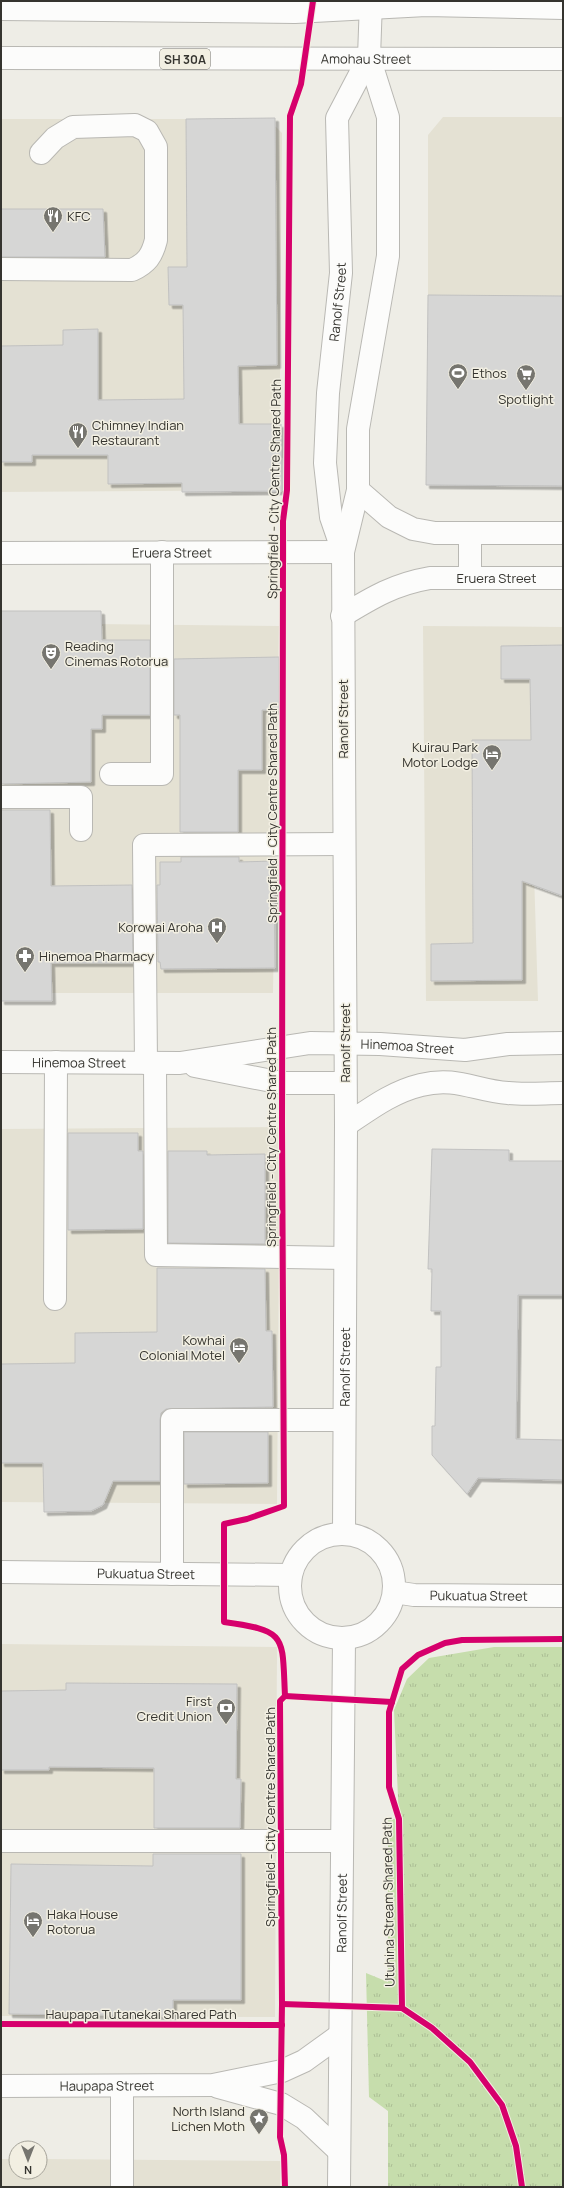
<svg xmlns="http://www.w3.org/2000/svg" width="564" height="2188" viewBox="0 0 564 2188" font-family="Manrope,sans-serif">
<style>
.built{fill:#e4e1d3}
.grass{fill:url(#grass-tufts)}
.building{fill:#d6d6d5;stroke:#c1c1c0;filter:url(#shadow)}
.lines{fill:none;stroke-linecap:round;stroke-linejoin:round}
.minor-casing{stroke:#b9b8b3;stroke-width:24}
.major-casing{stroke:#b9b8b3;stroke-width:24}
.minor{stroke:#fcfcfb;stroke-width:22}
.major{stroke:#fcfcfb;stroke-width:22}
.cycleway-casing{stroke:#f2efe2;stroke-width:8}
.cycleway{stroke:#d6006c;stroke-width:6}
.labels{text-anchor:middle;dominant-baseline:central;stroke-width:3;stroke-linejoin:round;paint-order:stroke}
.shield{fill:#f2efe2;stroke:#6e6c65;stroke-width:1}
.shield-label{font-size:12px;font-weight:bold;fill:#35342f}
.street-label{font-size:13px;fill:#35342f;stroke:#f2efe2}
.poi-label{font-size:13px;fill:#35342f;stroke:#f2efe2;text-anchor:start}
</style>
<defs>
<pattern id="grass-tufts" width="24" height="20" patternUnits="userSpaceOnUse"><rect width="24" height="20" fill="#c6ddac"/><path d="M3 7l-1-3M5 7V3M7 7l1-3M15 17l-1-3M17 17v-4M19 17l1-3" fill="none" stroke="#abbe94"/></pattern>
<filter id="shadow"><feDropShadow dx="3.5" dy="3.5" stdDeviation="0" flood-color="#0004"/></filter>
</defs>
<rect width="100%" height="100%" fill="#eeede6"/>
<g class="built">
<path d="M 443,117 L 563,117 L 563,486 L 489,485 L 490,295 L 428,295 L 428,135 Z"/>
<path d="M 1,119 L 268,119 L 282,133 L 279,490 L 1,492 Z"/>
<path d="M 1,623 L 279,626 L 273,993 L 1,993 Z"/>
<path d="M 423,626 L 563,627 L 563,809 L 532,809 L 538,1001 L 426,1001 Z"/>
<path d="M 280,1127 L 277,1504 L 1,1502 L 1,1129 Z"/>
<path d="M 1,1644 L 277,1647 L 275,2017 L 1,2016 Z"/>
<path d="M 1,2159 L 16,2159 L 16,2172 L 40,2172 L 40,2159 L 281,2161 L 280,2187 L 1,2187 Z"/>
</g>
<path class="grass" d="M 494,1647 L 563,1647 L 563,2187 L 388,2187 L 388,2111 L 369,2097 L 366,1973 L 388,1982 L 388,1819 L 399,1819 L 394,1710 L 407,1679 L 429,1658 Z"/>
<g class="building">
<path d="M 275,118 L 277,365 L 238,366 L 239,424 L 281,424 L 282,491 L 182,492 L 182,483 L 108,484 L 108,455 L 32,455 L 32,462 L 1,462 L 1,346 L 63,345 L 63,330 L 98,329 L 98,400 L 184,399 L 183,305 L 169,305 L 168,267 L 187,267 L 186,119 Z"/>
<path d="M 1,209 L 103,209 L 105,257 L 1,257 Z"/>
<path d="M 428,295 L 563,296 L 563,486 L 426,485 Z"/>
<path d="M 1,611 L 101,611 L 102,640 L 150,640 L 150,715 L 102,715 L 102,729 L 91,729 L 91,782 L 1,784 Z"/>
<path d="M 563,645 L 563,896 L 522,881 L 522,980 L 431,981 L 431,944 L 473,943 L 472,740 L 531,740 L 530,679 L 501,679 L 501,646 Z"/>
<path d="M 279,657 L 279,710 L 262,710 L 262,770 L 238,770 L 238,832 L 180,832 L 180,715 L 174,715 L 174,659 Z"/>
<path d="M 1,810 L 50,810 L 51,886 L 132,885 L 133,963 L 51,963 L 52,1001 L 1,1001 Z"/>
<path d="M 181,857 L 239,857 L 239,862 L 274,861 L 275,968 L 161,969 L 160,962 L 158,962 L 157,885 L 160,885 L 160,862 L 181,862 Z"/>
<path d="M 68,1133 L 138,1133 L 138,1151 L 143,1151 L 143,1229 L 68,1230 Z"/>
<path d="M 432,1149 L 509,1150 L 509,1161 L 563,1161 L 563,1295 L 518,1295 L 516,1439 L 563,1440 L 563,1480 L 478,1478 L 467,1494 L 432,1455 L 432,1426 L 435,1426 L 436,1367 L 441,1367 L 441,1311 L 431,1311 L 432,1269 L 428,1269 Z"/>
<path d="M 168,1151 L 207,1151 L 207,1155 L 265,1154 L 265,1244 L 168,1243 Z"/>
<path d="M 157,1268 L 265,1269 L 266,1331 L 272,1331 L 273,1407 L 166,1409 L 161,1413 L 160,1420 L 160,1481 L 113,1481 L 103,1505 L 91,1511 L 44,1512 L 43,1463 L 1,1463 L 1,1364 L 75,1363 L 75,1333 L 157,1332 Z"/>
<path d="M 184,1432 L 268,1432 L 268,1483 L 184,1484 Z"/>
<path d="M 66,1683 L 237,1684 L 236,1779 L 241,1779 L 240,1828 L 154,1828 L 154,1768 L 49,1767 L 49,1770 L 1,1770 L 1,1691 L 66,1690 Z"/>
<path d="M 153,1854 L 241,1854 L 241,2000 L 173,2000 L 173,2016 L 9,2014 L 11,1864 L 153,1866 Z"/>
</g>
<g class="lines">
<defs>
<g id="minor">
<path d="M 369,57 L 371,1"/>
<path d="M 1,269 L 132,270 C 147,263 152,256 156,240 L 156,147 L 147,131 L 135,125 L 73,127 L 55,138 L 41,153"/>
<path d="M 358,490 L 389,517 L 413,529 L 435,533 L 563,533"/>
<path d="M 470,533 L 470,578"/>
<path id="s1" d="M 1,553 L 343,552"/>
<path id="s2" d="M 342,616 C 373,597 395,584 430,578 L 563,578"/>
<path d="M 111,774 L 162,774 L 162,552"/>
<path d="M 1,797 L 81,797 L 81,830"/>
<path id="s3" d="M 1,1062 L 180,1063 L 310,1043 L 380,1044 L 465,1050 L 508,1044 L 563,1043"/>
<path d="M 146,1063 L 144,845 L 344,844"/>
<path d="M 155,1063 L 156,1255 L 345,1258"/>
<path d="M 195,1066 L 282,1083 L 345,1083"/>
<path d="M 346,1125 C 370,1109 392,1092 421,1085 C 456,1076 476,1091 508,1093 C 526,1095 545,1093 563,1093"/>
<path d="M 55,1299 L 56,1062"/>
<path d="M 172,1574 L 172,1420 L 344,1420"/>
<path d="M 1,1841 L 341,1841"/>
<path id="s4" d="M 1,2086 L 213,2085 L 282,2071 L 304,2061 L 340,2035"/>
<path d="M 218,2087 L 281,2104 L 304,2118 L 339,2151"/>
<path d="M 122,2187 L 122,2086"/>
</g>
<g id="major">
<path d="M 1,9 L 295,12 L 426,5 L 563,8"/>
<path id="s5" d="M 1,58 L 563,59"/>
<path id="s6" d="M 343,552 L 331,517 L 325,463 L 328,393 L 341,273 L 337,118 L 369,57"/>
<circle cx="342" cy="1586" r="52"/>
<path id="s7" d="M 344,1534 L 346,1125 L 343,552 L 358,490 L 358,429 L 388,256 L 388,117 L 369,57"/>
<path id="s8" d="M 1,1572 L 291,1575"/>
<path id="s9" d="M 394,1592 L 414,1595 L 563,1596"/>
<path id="s10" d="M 339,2187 L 344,1639"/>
</g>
</defs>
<use href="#minor" class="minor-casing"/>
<use href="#major" class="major-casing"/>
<use href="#minor" class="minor"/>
<use href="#major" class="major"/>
<defs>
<g id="cycleway">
<path d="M 285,1696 L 392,1702"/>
<path d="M 282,2004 L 402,2008 L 432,2028 L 470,2062 L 502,2105 L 516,2146 L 522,2187"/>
<path d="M 402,2008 L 399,1819 L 389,1787 L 389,1712 L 402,1669 L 418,1655 L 445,1643 L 462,1640 L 563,1639"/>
<path d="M 1,2024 L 282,2025"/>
<path d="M 285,2187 L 284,2155 L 280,2137 L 282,2004 L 280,1701 L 285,1696 C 282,1635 288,1631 224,1622 L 224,1524 L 247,1519 L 284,1506 L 282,1123 L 283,552 L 283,521 L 287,490 L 290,116 L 301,84 L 313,1"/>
</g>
</defs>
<use href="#cycleway" class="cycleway-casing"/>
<use href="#cycleway" class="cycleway"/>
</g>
<defs>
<symbol id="restaurant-pin" viewBox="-11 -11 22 30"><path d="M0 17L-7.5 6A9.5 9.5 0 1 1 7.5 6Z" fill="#76756f" stroke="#f2efe2"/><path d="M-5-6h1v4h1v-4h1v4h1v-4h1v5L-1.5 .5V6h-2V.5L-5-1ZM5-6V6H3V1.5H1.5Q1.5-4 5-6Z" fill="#fff"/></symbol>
<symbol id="stadium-pin" viewBox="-11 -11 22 30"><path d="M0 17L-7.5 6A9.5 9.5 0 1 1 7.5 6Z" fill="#76756f" stroke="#f2efe2"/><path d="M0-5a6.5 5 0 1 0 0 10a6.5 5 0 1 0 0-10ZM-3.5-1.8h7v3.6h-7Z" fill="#fff"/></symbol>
<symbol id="supermarket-pin" viewBox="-11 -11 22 30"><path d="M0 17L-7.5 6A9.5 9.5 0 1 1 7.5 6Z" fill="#76756f" stroke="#f2efe2"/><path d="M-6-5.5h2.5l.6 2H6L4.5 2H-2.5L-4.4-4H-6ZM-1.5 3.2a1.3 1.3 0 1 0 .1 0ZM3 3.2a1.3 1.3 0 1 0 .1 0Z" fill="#fff"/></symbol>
<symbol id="theatre-pin" viewBox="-11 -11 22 30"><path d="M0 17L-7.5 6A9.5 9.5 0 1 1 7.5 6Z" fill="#76756f" stroke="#f2efe2"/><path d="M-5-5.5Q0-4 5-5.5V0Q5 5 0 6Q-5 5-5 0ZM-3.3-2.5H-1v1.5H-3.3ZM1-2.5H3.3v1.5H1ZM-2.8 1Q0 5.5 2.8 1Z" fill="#fff"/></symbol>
<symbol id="hotel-pin" viewBox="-11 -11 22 30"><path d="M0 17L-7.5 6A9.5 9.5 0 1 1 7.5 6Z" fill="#76756f" stroke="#f2efe2"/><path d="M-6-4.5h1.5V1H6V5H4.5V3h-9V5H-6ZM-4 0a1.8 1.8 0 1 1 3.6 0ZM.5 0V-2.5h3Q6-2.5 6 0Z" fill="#fff"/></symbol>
<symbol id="hospital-pin" viewBox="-11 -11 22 30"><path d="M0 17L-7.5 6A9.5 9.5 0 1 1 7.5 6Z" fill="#76756f" stroke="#f2efe2"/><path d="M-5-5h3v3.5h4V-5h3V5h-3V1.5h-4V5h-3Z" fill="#fff"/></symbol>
<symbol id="pharmacy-pin" viewBox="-11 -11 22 30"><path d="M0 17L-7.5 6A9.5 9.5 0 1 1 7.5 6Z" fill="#76756f" stroke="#f2efe2"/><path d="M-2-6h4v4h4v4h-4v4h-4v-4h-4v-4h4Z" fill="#fff"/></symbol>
<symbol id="bank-pin" viewBox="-11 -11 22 30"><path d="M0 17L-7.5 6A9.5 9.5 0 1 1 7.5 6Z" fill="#76756f" stroke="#f2efe2"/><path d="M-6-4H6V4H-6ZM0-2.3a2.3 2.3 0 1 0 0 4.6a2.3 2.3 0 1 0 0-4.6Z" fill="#fff"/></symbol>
<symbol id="sight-pin" viewBox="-11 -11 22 30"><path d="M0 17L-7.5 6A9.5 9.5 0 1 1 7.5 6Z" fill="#76756f" stroke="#f2efe2"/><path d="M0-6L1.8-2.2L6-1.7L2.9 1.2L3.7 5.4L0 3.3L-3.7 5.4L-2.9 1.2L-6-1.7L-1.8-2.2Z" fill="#fff"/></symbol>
</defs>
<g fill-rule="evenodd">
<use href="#restaurant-pin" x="42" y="205" width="22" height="30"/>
<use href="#stadium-pin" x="447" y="362" width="22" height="30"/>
<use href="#supermarket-pin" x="515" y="363" width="22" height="30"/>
<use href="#restaurant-pin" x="67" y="421" width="22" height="30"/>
<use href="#theatre-pin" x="40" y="642" width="22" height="30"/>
<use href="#hotel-pin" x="481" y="743" width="22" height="30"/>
<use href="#hospital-pin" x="206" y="916" width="22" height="30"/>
<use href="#pharmacy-pin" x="14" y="945" width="22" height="30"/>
<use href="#hotel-pin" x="228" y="1336" width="22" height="30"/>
<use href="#bank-pin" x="215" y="1697" width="22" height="30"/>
<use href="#hotel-pin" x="22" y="1910" width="22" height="30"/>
<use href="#sight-pin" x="248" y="2107" width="22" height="30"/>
</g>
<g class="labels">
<rect class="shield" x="160" y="49" width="50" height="20" rx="3"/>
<g class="shield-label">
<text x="185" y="59">SH 30A</text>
</g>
<g class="street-label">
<text stroke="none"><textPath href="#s5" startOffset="365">Amohau Street</textPath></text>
<text stroke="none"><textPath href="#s6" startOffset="253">Ranolf Street</textPath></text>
<text transform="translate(274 489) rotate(-89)">Springfield - City Centre Shared Path</text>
<text stroke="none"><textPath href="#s1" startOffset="171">Eruera Street</textPath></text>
<text stroke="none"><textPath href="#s2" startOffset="163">Eruera Street</textPath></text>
<text transform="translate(343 719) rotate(-90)">Ranolf Street</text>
<text transform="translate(272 813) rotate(-90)">Springfield - City Centre Shared Path</text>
<text transform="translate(345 1043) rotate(-90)">Ranolf Street</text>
<text stroke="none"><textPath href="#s3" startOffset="408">Hinemoa Street</textPath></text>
<text stroke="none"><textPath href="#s3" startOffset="78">Hinemoa Street</textPath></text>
<text transform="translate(271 1137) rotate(-90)">Springfield - City Centre Shared Path</text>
<text stroke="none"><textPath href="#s7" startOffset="167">Ranolf Street</textPath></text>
<text stroke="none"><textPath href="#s8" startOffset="145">Pukuatua Street</textPath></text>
<text stroke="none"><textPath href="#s9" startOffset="85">Pukuatua Street</textPath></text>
<text transform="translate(270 1817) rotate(-90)">Springfield - City Centre Shared Path</text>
<text transform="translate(388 1902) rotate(-91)">Utuhina Stream Shared Path</text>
<text stroke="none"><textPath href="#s10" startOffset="274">Ranolf Street</textPath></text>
<text x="141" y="2014">Haupapa Tutanekai Shared Path</text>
<text stroke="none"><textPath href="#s4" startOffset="106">Haupapa Street</textPath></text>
</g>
<g class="poi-label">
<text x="67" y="216">KFC</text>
<text x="472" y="373">Ethos</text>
<text x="526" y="399" text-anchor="middle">Spotlight</text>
<text x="92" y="425">Chimney Indian<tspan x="92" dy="15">Restaurant</tspan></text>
<text x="65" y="646">Reading<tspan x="65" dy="15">Cinemas Rotorua</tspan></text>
<text x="478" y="747" text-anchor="end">Kuirau Park<tspan x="478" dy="15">Motor Lodge</tspan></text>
<text x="203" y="927" text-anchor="end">Korowai Aroha</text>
<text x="39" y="956">Hinemoa Pharmacy</text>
<text x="225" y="1340" text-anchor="end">Kowhai<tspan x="225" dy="15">Colonial Motel</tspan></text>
<text x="212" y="1701" text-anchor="end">First<tspan x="212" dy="15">Credit Union</tspan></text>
<text x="47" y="1914">Haka House<tspan x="47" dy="15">Rotorua</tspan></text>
<text x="245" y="2111" text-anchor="end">North Island<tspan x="245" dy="15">Lichen Moth</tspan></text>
</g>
</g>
<rect width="564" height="2188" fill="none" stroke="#35342f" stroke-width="4"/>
<g transform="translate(28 2160) rotate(180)"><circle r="19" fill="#f2efe2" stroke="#a6a49a"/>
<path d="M0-3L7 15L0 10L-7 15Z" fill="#76756f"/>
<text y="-6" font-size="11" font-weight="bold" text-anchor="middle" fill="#35342f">N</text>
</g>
</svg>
